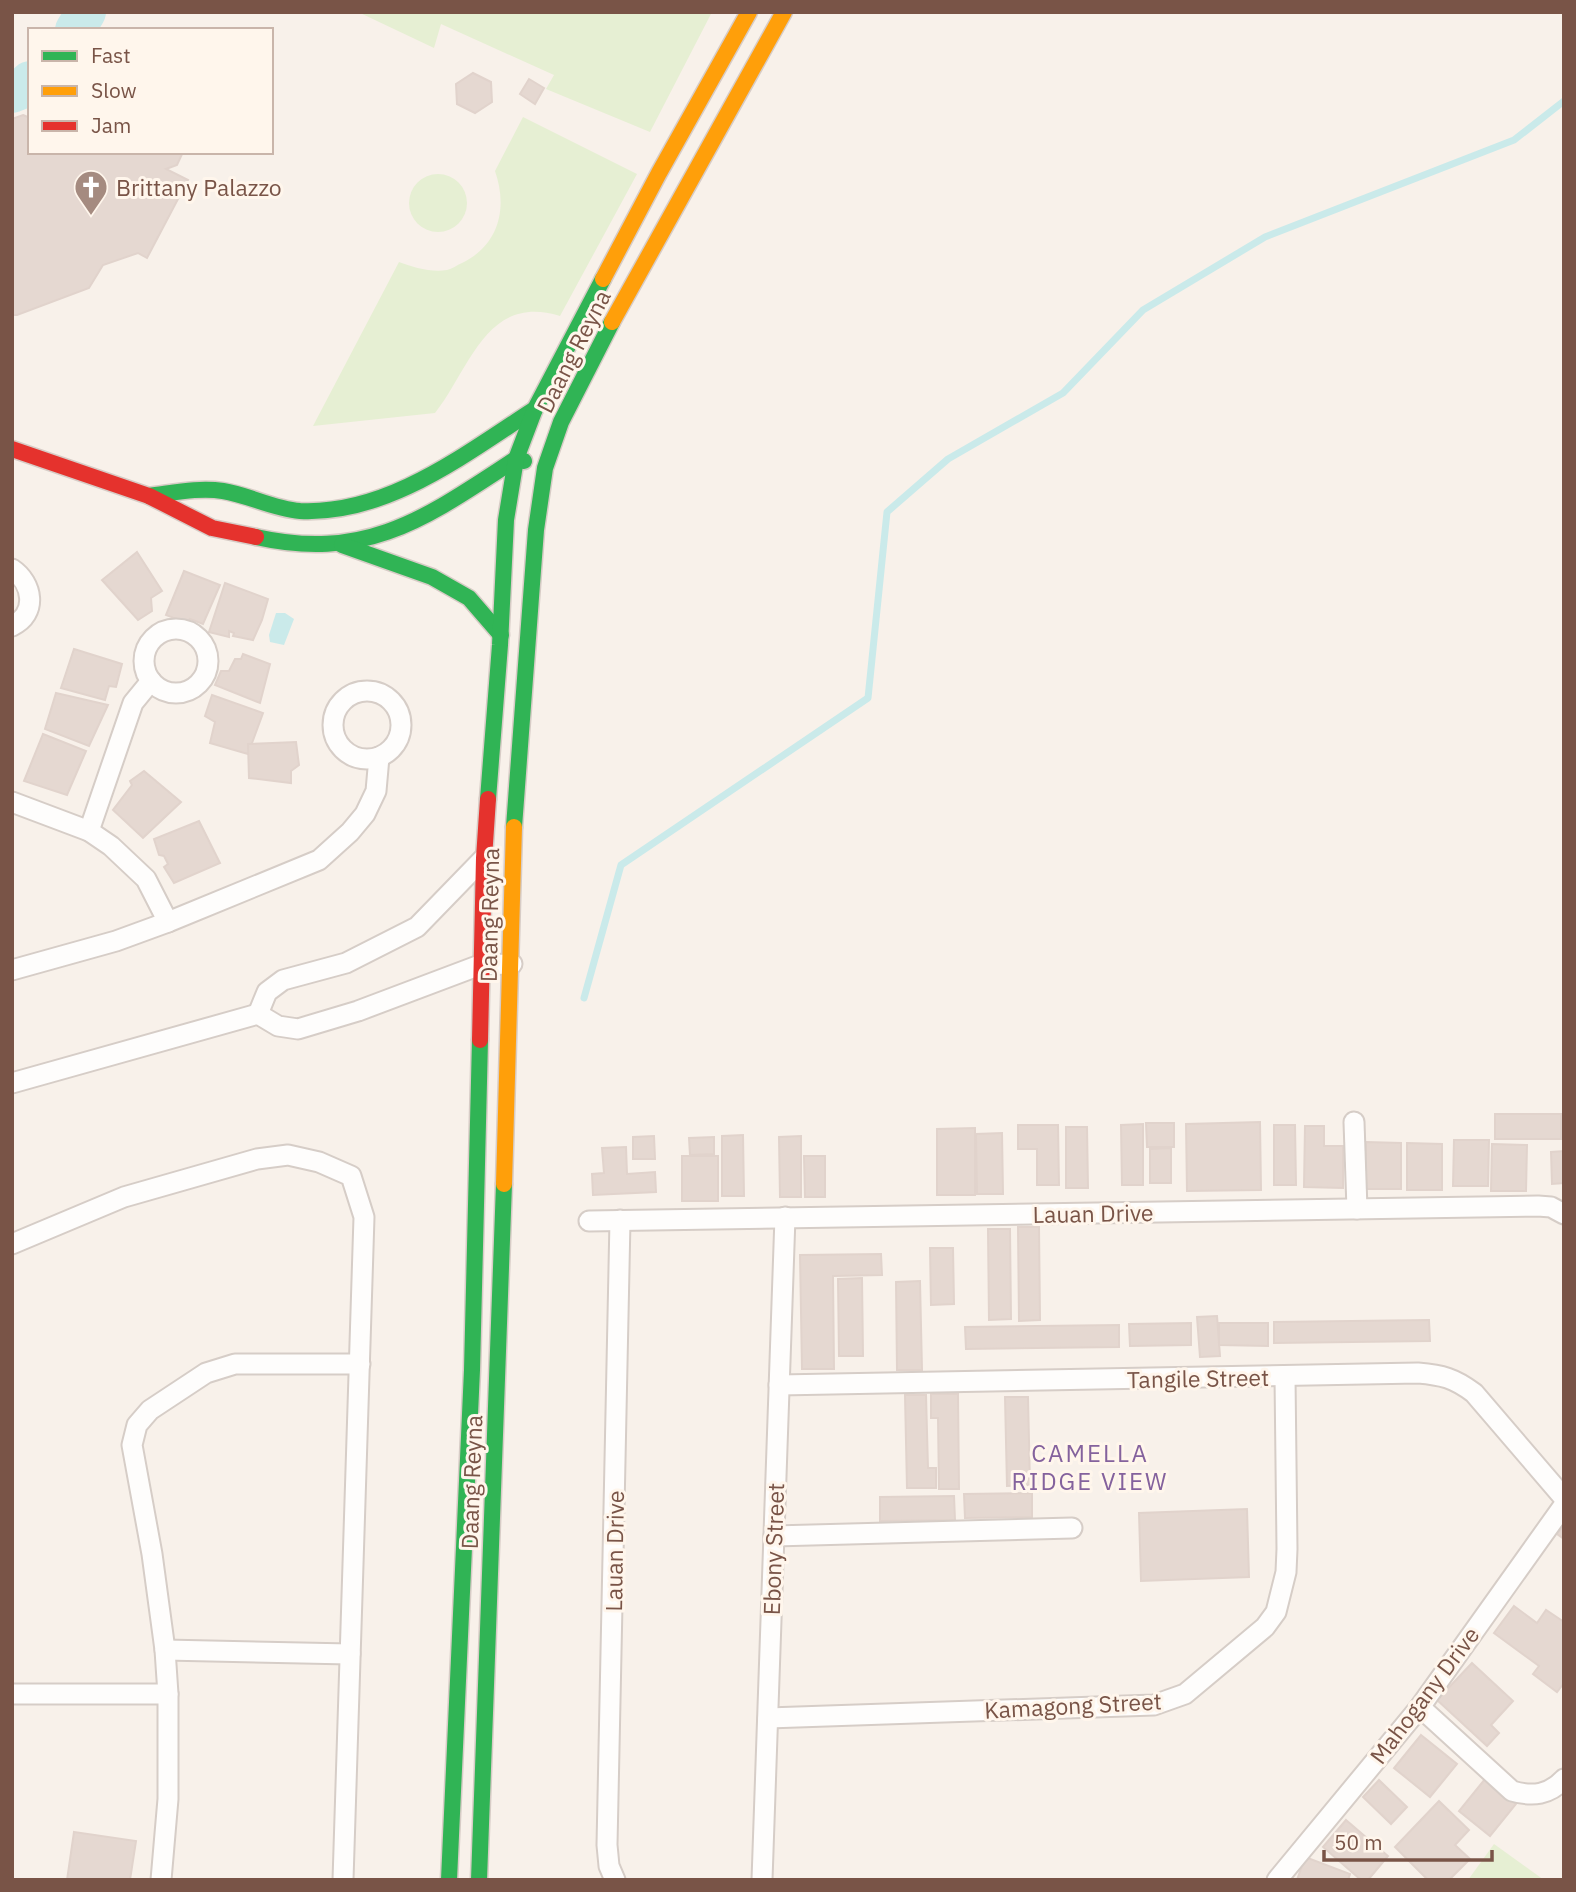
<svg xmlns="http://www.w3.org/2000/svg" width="1576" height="1892" viewBox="0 0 1576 1892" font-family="'IBM Plex Sans',sans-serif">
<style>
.green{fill:#e6efd3}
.water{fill:#caeaea}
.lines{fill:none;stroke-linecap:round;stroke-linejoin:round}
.stream{stroke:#caeaea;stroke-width:7}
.river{stroke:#caeaea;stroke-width:40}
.building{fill:#e5d8d1;stroke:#e1d3cc;stroke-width:2}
.street-casing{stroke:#d6cdc7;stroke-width:23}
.fast-casing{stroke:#d7ccc6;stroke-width:19}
.slow-casing{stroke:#d7ccc6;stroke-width:19}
.jam-casing{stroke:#d7ccc6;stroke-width:19}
.street{stroke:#fefdfc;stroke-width:19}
.fast{stroke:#30b455;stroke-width:16}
.slow{stroke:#ff9f0a;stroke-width:16}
.jam{stroke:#e5322d;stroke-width:16}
.labels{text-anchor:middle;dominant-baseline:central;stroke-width:6;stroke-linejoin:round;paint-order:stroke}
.poi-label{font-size:23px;fill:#795447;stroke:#fff6ec;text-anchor:start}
.street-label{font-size:23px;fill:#795447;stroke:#fff6ec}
.neighbourhood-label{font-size:24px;letter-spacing:2px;fill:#84629d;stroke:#fff6ec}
</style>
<rect width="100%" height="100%" fill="#f8f1ea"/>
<g class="green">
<path d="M 358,12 L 712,12 L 650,132 L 546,89 L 554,75 L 441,24 L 434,48 Z"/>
<path d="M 523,117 L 637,174 L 560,316 C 486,293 470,369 435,413 L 313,426 L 399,262 C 412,267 432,273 447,270 C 452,269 457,265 462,263 C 499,245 508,208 495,171 Z"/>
<circle cx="438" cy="203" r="29"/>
<path d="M 1494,1844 L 1544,1880 L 1468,1880 Z"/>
</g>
<path class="water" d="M 276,613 L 285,613 L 294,619 L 284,645 L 270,642 L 269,635 Z"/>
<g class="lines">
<path class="stream" d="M 584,998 L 621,865 L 868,698 L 887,512 L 948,459 L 1063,393 L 1143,310 L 1265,237 L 1514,140 L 1564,101"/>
<g class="river">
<path d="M 75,30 L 86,12"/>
<path d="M 12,93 L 22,89 L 30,81"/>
</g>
</g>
<g class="building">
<path d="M 473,73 L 491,82 L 492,102 L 475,113 L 457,104 L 456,84 Z"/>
<path d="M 529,79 L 544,88 L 535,104 L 520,94 Z"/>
<path d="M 23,115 L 30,118 L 30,152 L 183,152 L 177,165 L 166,169 L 188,180 L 147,258 L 138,253 L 103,265 L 89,288 L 17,315 L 12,315 L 12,119 Z"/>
<path d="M 137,552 L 162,591 L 151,598 L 152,611 L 138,620 L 102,580 Z"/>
<path d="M 184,571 L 220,585 L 203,624 L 190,619 L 187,623 L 166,615 Z"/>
<path d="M 225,583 L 268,599 L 262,620 L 253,640 L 233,636 L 234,633 L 229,631 L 229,637 L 209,632 Z"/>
<path d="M 74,649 L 122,664 L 116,687 L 109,686 L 105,700 L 61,688 Z"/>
<path d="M 243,654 L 270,664 L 260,703 L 215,685 L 221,671 L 229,671 L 235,659 L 241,659 Z"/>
<path d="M 56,693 L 108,705 L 89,746 L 45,729 Z"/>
<path d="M 212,695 L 263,713 L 248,754 L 210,743 L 215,722 L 205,716 Z"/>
<path d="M 43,734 L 86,751 L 67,795 L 24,781 Z"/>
<path d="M 296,742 L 299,765 L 291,771 L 291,783 L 249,778 L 248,744 Z"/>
<path d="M 144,771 L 181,802 L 143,838 L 113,810 L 132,785 L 130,781 Z"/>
<path d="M 199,821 L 220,863 L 174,883 L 164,867 L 168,864 L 164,856 L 159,855 L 154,839 Z"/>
<rect x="1495" y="1114" width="66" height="25"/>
<path d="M 1260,1122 L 1261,1190 L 1187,1191 L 1186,1124 Z"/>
<path d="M 1146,1123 L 1174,1123 L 1174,1147 L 1147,1147 Z"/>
<path d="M 1143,1124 L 1143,1185 L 1122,1185 L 1121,1125 Z"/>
<path d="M 1018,1125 L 1058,1125 L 1059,1185 L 1037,1185 L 1037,1149 L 1018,1149 Z"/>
<path d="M 1274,1125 L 1295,1125 L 1296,1185 L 1274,1185 Z"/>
<path d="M 1305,1126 L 1324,1126 L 1324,1146 L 1343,1146 L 1343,1188 L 1304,1187 Z"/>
<path d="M 1066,1127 L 1087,1127 L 1088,1188 L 1066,1188 Z"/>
<path d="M 975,1128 L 975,1195 L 937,1195 L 937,1129 Z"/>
<path d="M 1002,1133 L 1003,1194 L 977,1194 L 976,1134 Z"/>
<path d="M 743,1135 L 744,1196 L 722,1196 L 722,1136 Z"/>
<path d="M 654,1136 L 655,1159 L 633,1159 L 633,1137 Z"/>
<path d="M 801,1136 L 801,1197 L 780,1197 L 779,1137 Z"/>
<path d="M 714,1137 L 714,1154 L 690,1155 L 689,1138 Z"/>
<path d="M 1454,1140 L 1489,1140 L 1488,1186 L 1453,1186 Z"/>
<path d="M 1366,1142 L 1401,1143 L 1401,1189 L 1366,1189 Z"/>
<path d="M 1407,1143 L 1442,1144 L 1442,1190 L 1407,1190 Z"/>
<path d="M 1492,1144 L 1527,1145 L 1526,1191 L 1491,1191 Z"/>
<path d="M 626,1147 L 627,1174 L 655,1172 L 656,1192 L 593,1195 L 592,1174 L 604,1173 L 602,1148 Z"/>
<path d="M 1171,1148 L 1171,1183 L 1150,1183 L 1150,1149 Z"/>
<path d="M 1564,1151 L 1564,1183 L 1552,1184 L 1551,1152 Z"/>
<rect x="682" y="1156" width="36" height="45"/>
<path d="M 804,1156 L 825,1156 L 825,1197 L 805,1197 Z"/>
<path d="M 1018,1227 L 1039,1227 L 1040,1320 L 1019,1321 Z"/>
<path d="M 988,1229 L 1010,1229 L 1011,1319 L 989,1320 Z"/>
<path d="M 930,1248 L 953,1248 L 954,1304 L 931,1305 Z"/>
<path d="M 881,1254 L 882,1275 L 833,1276 L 834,1369 L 802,1369 L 800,1255 Z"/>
<path d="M 862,1278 L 863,1356 L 839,1356 L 838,1279 Z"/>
<path d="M 920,1281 L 922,1370 L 897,1370 L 896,1282 Z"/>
<path d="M 1217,1316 L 1220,1356 L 1200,1357 L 1197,1317 Z"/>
<path d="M 1429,1320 L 1430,1341 L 1274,1343 L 1274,1322 Z"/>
<path d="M 1191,1323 L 1191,1345 L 1130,1346 L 1129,1324 Z"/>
<path d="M 1219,1323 L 1268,1323 L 1268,1346 L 1219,1345 Z"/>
<path d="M 1119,1325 L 1119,1347 L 966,1349 L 965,1327 Z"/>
<path d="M 931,1394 L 958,1394 L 959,1489 L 939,1489 L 938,1418 L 931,1418 Z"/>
<path d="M 905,1395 L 926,1395 L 928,1468 L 936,1468 L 936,1488 L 907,1488 Z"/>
<path d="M 1005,1397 L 1028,1397 L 1030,1485 L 1007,1486 Z"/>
<path d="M 1032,1493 L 1032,1517 L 965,1518 L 964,1494 Z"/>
<path d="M 954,1496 L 955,1520 L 880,1521 L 880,1497 Z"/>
<path d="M 1247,1509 L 1249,1577 L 1141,1581 L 1139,1513 Z"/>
<path d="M 1564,1525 L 1564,1539 L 1557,1534 Z"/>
<path d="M 1514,1606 L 1537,1623 L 1546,1610 L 1564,1622 L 1564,1683 L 1557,1692 L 1533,1674 L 1539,1666 L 1494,1633 Z"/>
<path d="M 1472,1663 L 1513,1701 L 1491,1725 L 1499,1733 L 1487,1746 L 1437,1700 Z"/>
<path d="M 1421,1735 L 1457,1764 L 1430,1797 L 1394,1768 Z"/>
<path d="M 1485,1779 L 1516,1804 L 1490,1836 L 1459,1811 Z"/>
<path d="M 1379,1780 L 1407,1807 L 1391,1824 L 1363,1797 Z"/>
<path d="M 1439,1801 L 1469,1830 L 1455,1845 L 1470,1859 L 1449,1880 L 1428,1880 L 1395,1847 Z"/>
<path d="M 1346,1820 L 1388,1856 L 1368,1880 L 1361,1880 L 1323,1847 Z"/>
<path d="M 74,1832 L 136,1841 L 130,1880 L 67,1880 Z"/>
<path d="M 1305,1857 L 1350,1874 L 1348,1880 L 1297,1880 Z"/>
</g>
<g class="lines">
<defs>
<g id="street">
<path d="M 12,569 C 33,583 38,614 12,626"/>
<circle cx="176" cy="661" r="32"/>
<circle cx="367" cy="725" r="34"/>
<path d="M 12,802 L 89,831 L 111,846 L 146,879 L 168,922"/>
<path d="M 89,831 L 133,703 L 151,681"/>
<path d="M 12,970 L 116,941 L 168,922 L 319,860 L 350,832 L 365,814 L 376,791 L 379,757"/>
<path d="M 258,1014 L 267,992 L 283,980 L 346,963 L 417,927 L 484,858 L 489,858"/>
<path d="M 12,1083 L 258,1014 L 278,1026 L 298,1029 L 358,1011 L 480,965 L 512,964"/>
<path d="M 1354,1122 L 1357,1209"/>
<path d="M 589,1221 L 1538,1206 L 1551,1207 L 1564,1214"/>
<path d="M 12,1244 L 124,1197 L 257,1159 L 288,1155 L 319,1162 L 351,1176 L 364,1217 L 343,1880"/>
<path d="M 779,1385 L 1418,1373 C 1442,1375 1454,1378 1474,1393 L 1564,1498"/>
<path d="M 774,1536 L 1072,1528"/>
<path d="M 165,1650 L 350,1654"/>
<path d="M 12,1694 L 168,1694"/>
<path d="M 1420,1707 L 1512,1791 C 1533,1797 1549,1795 1564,1779"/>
<path d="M 768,1718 L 1154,1705 L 1185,1694 L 1265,1627 L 1276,1612 L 1286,1572 L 1287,1549 L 1285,1377"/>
<path d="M 161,1880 L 168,1799 L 168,1694 L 165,1650 L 152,1554 L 132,1445 L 137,1425 L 150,1410 L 206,1373 L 235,1364 L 360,1364"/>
<path d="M 615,1880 L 609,1866 L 607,1845 L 620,1220"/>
<path d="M 762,1880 L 785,1217"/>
<path d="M 1277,1880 L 1420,1707 L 1564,1505"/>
</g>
<g id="fast">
<path d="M 149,496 C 173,493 199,487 223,491 C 249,495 273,509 300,511 C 388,515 465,454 535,409"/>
<path d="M 256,537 C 368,562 427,517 516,459 L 524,461"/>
<path d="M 342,545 L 432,577 L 469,598 L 501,635"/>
<path d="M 488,799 L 500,645 L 506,520 L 516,459 L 535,409 L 603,279"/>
<path d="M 514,827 L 536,530 L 545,468 L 561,422 L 612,322"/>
<path d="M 449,1880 L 472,1370 L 480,1040"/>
<path d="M 479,1880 L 504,1184"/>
</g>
<g id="slow">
<path d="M 603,279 L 659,173 L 749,12"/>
<path d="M 612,322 L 784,12"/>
<path d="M 504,1184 L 514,827"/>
</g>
<g id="jam">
<path d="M 12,449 L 149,496 L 212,528 L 256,537"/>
<path d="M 480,1040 L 484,858 L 488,799"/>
</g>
</defs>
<use href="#street" class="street-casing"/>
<use href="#fast" class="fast-casing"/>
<use href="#slow" class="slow-casing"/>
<use href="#jam" class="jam-casing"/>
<use href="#street" class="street"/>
<use href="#fast" class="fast"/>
<use href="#slow" class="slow"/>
<use href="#jam" class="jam"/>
</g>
<defs>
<symbol id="church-pin" viewBox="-11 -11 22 30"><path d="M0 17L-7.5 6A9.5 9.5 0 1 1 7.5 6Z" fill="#a58b80" stroke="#fff6ec"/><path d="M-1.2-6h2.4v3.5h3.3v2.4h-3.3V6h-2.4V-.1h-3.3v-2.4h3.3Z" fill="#fff"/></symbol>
</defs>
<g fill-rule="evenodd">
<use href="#church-pin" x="72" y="168" width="38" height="52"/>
</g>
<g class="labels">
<g class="poi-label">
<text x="116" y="187">Brittany Palazzo</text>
</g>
<g class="street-label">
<text transform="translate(573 351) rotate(-63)">Daang Reyna</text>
<text transform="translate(489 915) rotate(-89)">Daang Reyna</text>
<text transform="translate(1093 1213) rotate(-1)">Lauan Drive</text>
<text transform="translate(1198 1378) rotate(-1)">Tangile Street</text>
<text transform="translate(471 1482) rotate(-88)">Daang Reyna</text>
<text transform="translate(773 1549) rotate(-88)">Ebony Street</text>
<text transform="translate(614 1551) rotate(-89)">Lauan Drive</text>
<text transform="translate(1424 1695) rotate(-53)">Mahogany Drive</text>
<text transform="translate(1073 1705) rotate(-3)">Kamagong Street</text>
</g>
<g class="neighbourhood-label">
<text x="1090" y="1453">CAMELLA<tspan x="1090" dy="28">RIDGE VIEW</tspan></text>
</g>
</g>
<rect width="1576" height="1892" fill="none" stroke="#795447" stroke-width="28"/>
<rect x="28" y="28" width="245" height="126" fill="#fff6ec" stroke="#c9b5aa" stroke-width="2"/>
<rect x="42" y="51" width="35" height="10" fill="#30b455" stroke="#c9b5aa" stroke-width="2"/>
<text x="91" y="63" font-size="21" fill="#795447">Fast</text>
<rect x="42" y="86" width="35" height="10" fill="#ff9f0a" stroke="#c9b5aa" stroke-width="2"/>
<text x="91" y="98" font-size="21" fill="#795447">Slow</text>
<rect x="42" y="121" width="35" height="10" fill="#e5322d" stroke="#c9b5aa" stroke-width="2"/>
<text x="91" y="133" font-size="21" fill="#795447">Jam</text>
<path d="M1324 1850v10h168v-10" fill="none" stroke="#795447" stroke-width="3.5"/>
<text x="1334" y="1850" font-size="21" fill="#795447" stroke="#fff6ec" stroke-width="5" paint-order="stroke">50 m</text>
</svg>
